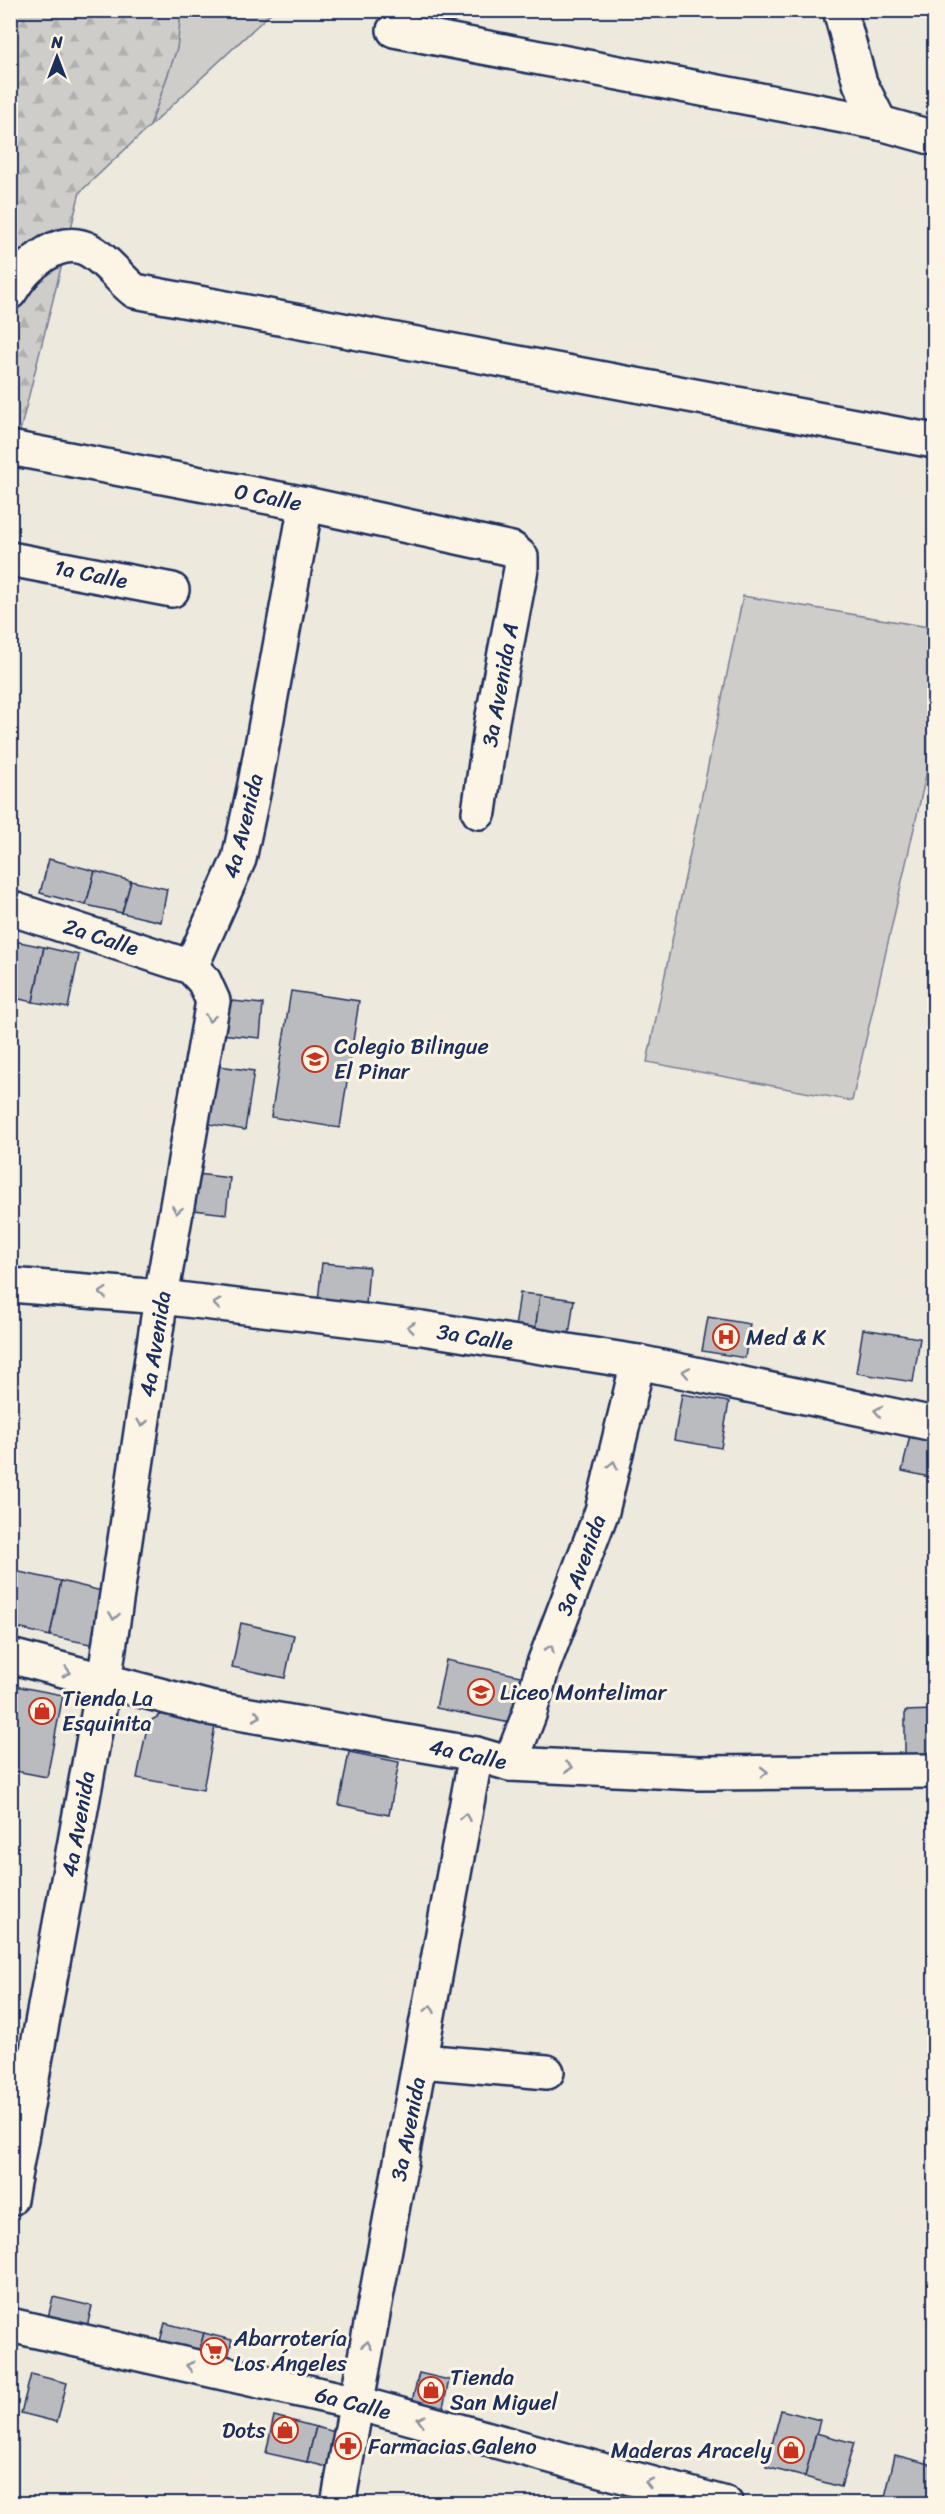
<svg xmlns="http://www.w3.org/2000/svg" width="945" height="2514" viewBox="0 0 945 2514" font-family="Sriracha,sans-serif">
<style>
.green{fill:#cfcdca;stroke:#757e94;stroke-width:1.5}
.forest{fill:url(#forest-firs);stroke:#757e94;stroke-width:1.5}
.building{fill:#babbbe;stroke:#1b2f5e;stroke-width:1.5}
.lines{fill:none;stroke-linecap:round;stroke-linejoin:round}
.street-casing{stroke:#1b2f5e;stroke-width:38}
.secondary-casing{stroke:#1b2f5e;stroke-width:38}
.street{stroke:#fcf5e5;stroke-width:33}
.secondary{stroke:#fcf5e5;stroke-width:33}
.oneway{stroke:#8c92a2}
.labels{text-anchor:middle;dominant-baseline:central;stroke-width:6;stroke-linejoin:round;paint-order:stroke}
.street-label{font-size:22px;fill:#1b2f5e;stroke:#fcf5e5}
.poi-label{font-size:22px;fill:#1b2f5e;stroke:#fcf5e5;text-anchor:start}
</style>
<defs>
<pattern id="forest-firs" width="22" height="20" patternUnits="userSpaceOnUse" patternTransform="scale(1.5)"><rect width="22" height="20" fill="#cfcdca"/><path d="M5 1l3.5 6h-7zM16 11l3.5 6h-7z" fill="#b1b0b0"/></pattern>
</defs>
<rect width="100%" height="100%" fill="#eee9dd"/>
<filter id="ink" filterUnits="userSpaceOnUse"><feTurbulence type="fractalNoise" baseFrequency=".0167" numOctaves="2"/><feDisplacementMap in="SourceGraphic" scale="12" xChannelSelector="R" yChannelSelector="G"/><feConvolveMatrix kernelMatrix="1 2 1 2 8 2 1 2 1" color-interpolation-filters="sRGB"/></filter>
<g filter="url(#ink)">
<g class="green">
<path d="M 181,11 L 273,11 L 150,126 L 177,48 Z"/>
<path d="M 743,596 L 934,628 L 934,740 L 852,1101 L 647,1062 Z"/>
</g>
<path class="forest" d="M 10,11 L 181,11 L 177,48 L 150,126 L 80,192 L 19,435 L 10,433 Z"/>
<g class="building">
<path d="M 49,859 L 95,871 L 86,905 L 40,893 Z"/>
<path d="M 95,871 L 131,881 L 122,913 L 86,905 Z"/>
<path d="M 131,881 L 167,889 L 161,922 L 122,913 Z"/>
<path d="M 10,940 L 44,947 L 33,1002 L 10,997 Z"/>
<path d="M 44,947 L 79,955 L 68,1008 L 33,1002 Z"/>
<path d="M 291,991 L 359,1001 L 340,1128 L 271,1117 Z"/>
<path d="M 222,1000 L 263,1004 L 260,1038 L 219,1034 Z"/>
<path d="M 212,1065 L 254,1071 L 245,1130 L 203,1123 Z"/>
<path d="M 197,1174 L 230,1178 L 226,1214 L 194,1210 Z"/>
<path d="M 322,1263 L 369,1267 L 366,1305 L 318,1301 Z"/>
<path d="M 520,1293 L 540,1295 L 535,1331 L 515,1328 Z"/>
<path d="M 540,1295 L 574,1300 L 569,1336 L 535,1331 Z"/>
<path d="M 708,1317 L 750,1324 L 745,1358 L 702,1351 Z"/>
<path d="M 863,1329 L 920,1338 L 913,1382 L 856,1373 Z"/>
<path d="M 682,1394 L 729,1402 L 721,1448 L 674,1440 Z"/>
<path d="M 910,1435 L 934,1441 L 934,1478 L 902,1471 Z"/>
<path d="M 10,1570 L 61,1581 L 50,1636 L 10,1626 Z"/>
<path d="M 61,1581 L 110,1593 L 95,1645 L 50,1636 Z"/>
<path d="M 241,1623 L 294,1635 L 285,1678 L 232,1667 Z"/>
<path d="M 446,1660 L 525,1677 L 515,1724 L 436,1708 Z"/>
<path d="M 10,1685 L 63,1695 L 47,1777 L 10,1770 Z"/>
<path d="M 934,1710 L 934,1755 L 905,1755 L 905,1711 Z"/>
<path d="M 166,1712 L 216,1721 L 203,1790 L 137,1778 L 148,1722 Z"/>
<path d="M 349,1752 L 399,1762 L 389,1815 L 339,1805 Z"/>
<path d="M 53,2297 L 92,2306 L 85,2335 L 46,2326 Z"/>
<path d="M 165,2323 L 204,2333 L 196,2362 L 157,2352 Z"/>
<path d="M 204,2333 L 232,2340 L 225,2370 L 196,2362 Z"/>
<path d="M 419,2373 L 449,2380 L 441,2417 L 417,2412 L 412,2401 Z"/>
<path d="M 31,2374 L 67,2383 L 57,2422 L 21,2413 Z"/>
<path d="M 781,2410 L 820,2420 L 805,2477 L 766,2467 Z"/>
<path d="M 274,2416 L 316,2427 L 307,2462 L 266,2453 Z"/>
<path d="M 316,2427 L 339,2433 L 331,2468 L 307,2462 Z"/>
<path d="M 816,2433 L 854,2443 L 841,2487 L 805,2477 Z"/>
<path d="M 895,2455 L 934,2465 L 934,2504 L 910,2504 L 885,2497 Z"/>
</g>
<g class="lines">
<defs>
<g id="street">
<path d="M 840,10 L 860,83 L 880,123"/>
<path d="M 394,30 L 880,123 L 934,138"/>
<path d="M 10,292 C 24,268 58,233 89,250 C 107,260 119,279 135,291 L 934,441"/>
<path d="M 10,448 L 306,504 L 512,549 L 521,557 L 521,569 L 492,721 L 479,812"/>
<path d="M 10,559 L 172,590"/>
<path d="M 10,908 L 191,967"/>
<path d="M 191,967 L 239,859 L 255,784 L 306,504"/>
<path d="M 10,1285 L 161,1297 L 422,1328 L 638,1362 L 934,1424"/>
<path d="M 10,1656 L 209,1708 L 476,1754 L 510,1764 L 698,1773 L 934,1771"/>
<path d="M 510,1764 L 529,1715 L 543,1666 L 602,1511 L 638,1362"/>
<path d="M 421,2061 L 547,2072"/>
<path d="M 10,2199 L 104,1682 L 161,1297 L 213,1001 L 204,981 L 191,967"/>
<path d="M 338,2504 L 476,1754"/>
</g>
<path id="secondary" d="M 10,2325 L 357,2403 L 726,2504"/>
</defs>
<use href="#street" class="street-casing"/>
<use href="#secondary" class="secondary-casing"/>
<use href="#street" class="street"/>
<use href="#secondary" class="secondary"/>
</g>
<defs><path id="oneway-chevron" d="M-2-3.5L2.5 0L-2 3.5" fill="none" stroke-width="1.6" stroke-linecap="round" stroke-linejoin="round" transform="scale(1.5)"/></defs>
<g class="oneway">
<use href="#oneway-chevron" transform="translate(210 1018) rotate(100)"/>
<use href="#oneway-chevron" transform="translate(177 1210) rotate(100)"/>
<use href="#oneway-chevron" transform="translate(103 1293) rotate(-176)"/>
<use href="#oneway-chevron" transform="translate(217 1304) rotate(-173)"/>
<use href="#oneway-chevron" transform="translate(411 1327) rotate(-173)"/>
<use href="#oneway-chevron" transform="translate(686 1372) rotate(-169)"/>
<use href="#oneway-chevron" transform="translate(878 1411) rotate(-169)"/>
<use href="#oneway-chevron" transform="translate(142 1423) rotate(99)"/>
<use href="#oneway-chevron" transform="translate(613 1465) rotate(-76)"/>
<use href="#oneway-chevron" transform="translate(114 1616) rotate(99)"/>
<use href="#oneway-chevron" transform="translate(550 1649) rotate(-67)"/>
<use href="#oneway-chevron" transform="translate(67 1672) rotate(15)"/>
<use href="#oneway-chevron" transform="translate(257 1716) rotate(10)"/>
<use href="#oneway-chevron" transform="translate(569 1767) rotate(3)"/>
<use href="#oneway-chevron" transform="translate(764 1772)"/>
<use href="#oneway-chevron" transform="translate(465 1817) rotate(-80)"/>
<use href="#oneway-chevron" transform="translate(430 2009) rotate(-80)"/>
<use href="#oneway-chevron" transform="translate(367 2345) rotate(-79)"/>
<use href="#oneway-chevron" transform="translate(190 2366) rotate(-167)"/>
<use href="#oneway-chevron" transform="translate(421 2420) rotate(-165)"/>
<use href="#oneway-chevron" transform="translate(649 2483) rotate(-165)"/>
</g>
</g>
<defs>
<symbol id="school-ring" viewBox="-11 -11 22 22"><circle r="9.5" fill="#fcf5e5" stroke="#c8321e" stroke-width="1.5"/><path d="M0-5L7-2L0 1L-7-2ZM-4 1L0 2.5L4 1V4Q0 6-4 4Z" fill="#c8321e"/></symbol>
<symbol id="hospital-ring" viewBox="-11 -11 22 22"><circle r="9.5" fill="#fcf5e5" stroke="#c8321e" stroke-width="1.5"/><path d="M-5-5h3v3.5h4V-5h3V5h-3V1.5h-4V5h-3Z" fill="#c8321e"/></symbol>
<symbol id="shop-ring" viewBox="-11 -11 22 22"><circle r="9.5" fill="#fcf5e5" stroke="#c8321e" stroke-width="1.5"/><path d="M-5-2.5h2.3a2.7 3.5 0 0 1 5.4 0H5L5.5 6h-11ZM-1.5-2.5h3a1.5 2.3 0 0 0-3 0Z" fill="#c8321e"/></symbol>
<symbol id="supermarket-ring" viewBox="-11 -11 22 22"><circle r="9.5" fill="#fcf5e5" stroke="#c8321e" stroke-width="1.5"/><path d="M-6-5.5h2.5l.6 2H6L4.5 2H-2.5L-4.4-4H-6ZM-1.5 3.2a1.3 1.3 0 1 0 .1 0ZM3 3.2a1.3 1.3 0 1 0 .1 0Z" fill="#c8321e"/></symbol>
<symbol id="pharmacy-ring" viewBox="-11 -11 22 22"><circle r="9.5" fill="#fcf5e5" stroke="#c8321e" stroke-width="1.5"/><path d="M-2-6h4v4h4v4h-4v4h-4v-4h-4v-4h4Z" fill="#c8321e"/></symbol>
</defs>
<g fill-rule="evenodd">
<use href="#school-ring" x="300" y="1044" width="30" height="30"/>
<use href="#hospital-ring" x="711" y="1322" width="30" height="30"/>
<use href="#school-ring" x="466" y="1677" width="30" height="30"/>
<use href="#shop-ring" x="27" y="1696" width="30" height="30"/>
<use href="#supermarket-ring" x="199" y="2336" width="30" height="30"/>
<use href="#shop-ring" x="416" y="2375" width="30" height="30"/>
<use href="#shop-ring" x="270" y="2415" width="30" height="30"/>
<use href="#pharmacy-ring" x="333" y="2431" width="30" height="30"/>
<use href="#shop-ring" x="776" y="2435" width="30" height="30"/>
</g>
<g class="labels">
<g class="street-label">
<text transform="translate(268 497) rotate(11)">0 Calle</text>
<text transform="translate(91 574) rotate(11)">1a Calle</text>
<text transform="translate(500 685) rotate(-80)">3a Avenida A</text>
<text transform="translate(243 826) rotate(-76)">4a Avenida</text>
<text transform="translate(101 937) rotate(18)">2a Calle</text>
<text transform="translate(475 1337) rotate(9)">3a Calle</text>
<text transform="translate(155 1344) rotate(-81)">4a Avenida</text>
<text transform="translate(581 1565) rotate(-70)">3a Avenida</text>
<text transform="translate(468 1754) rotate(12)">4a Calle</text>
<text transform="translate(78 1824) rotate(-80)">4a Avenida</text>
<text transform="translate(408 2129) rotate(-79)">3a Avenida</text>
<text transform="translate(353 2403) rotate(14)">6a Calle</text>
</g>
<g class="poi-label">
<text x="334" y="1046">Colegio Bilingue<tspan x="334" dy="25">El Pinar</tspan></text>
<text x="746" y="1337">Med &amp; K</text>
<text x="500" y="1692">Liceo Montelimar</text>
<text x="62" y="1698">Tienda La<tspan x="62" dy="25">Esquinita</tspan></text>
<text x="234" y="2338">Abarrotería<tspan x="234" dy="25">Los Ángeles</tspan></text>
<text x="450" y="2377">Tienda<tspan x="450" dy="25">San Miguel</tspan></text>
<text x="266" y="2430" text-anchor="end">Dots</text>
<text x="368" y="2446">Farmacias Galeno</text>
<text x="772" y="2450" text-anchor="end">Maderas Aracely</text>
</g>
</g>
<rect width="945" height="2514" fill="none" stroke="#fcf5e5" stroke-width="36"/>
<rect x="18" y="18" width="909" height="2478" fill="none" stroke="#1b2f5e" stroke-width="2" filter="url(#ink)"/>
<g transform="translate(57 57)" stroke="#fcf5e5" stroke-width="4.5" paint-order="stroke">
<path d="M0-4.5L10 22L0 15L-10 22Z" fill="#1b2f5e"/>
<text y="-9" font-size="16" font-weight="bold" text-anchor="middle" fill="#1b2f5e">N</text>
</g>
</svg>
